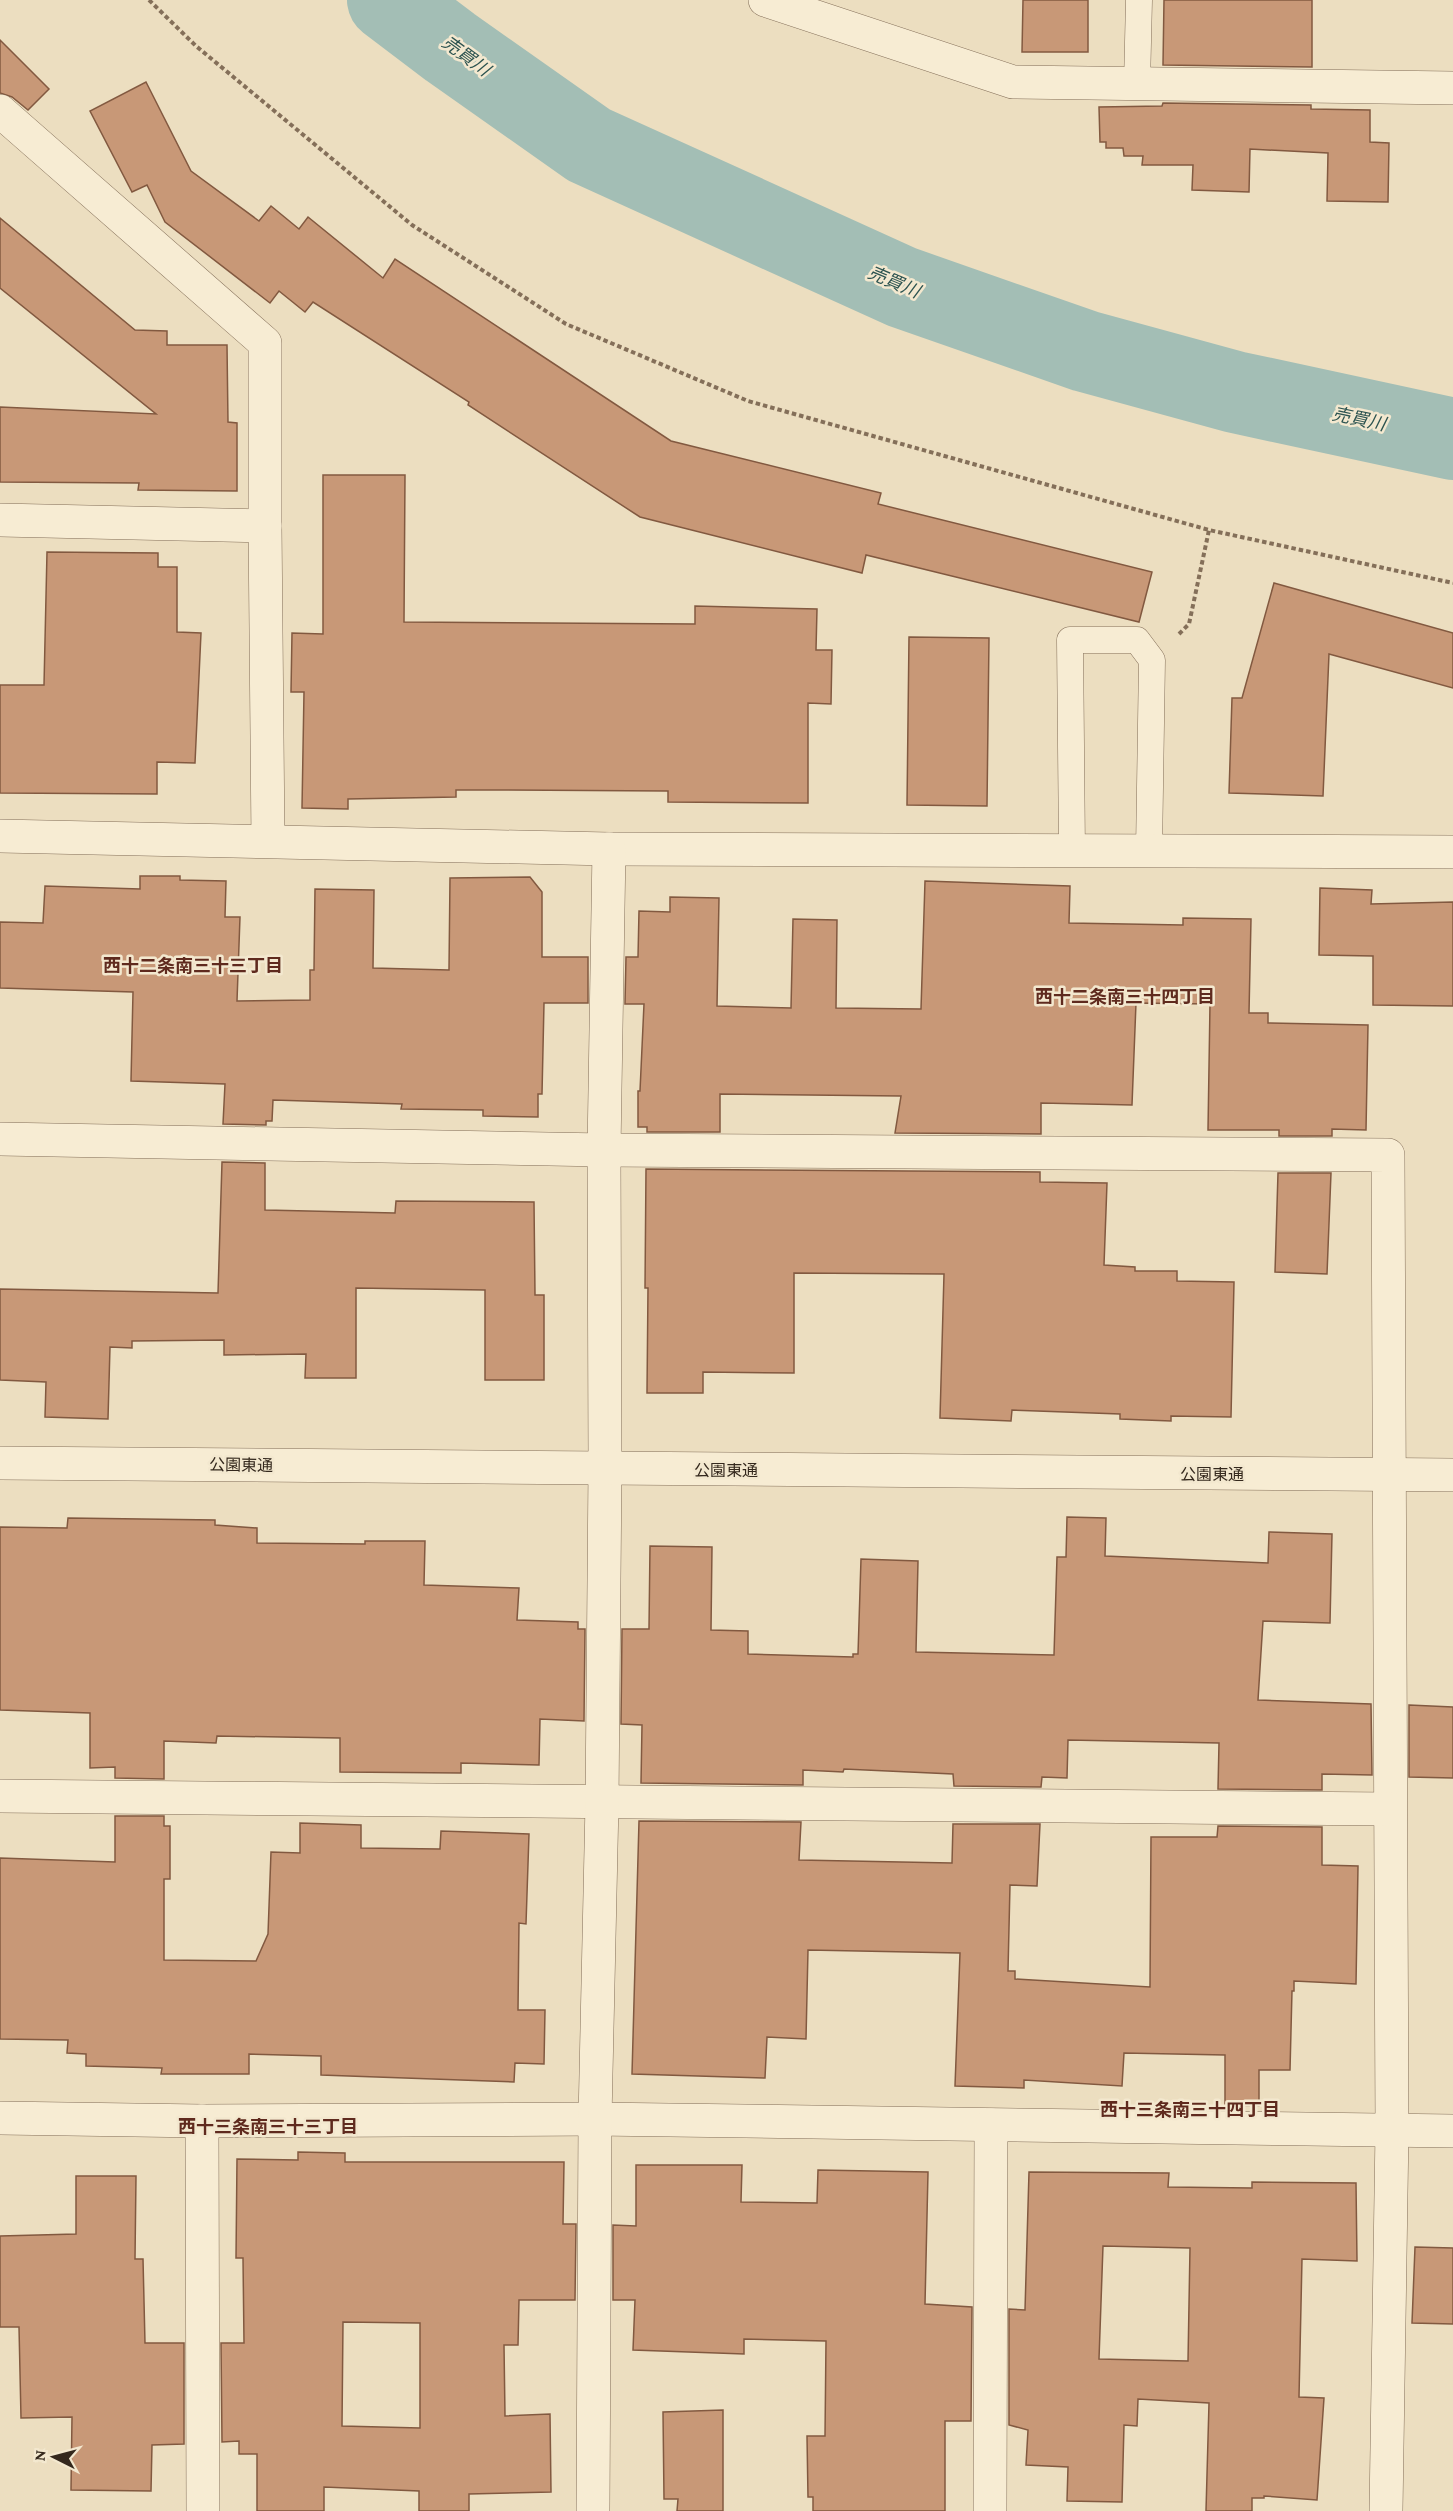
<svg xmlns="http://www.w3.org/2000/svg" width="1453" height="2511" viewBox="0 0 1453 2511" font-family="'Crimson Pro','Noto Sans JP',serif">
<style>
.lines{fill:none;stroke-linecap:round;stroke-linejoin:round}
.river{stroke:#a3beb5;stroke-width:82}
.building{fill:#c89877;stroke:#825940;stroke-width:1.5;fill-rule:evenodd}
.service-casing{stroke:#846f59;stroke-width:27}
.minor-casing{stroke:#846f59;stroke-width:34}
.tertiary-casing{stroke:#846f59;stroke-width:34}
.path{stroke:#846f59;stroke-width:4;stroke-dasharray:4.5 3;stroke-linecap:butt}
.service{stroke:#f7ecd3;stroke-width:26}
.minor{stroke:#f7ecd3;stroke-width:33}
.tertiary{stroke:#f7ecd3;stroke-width:33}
.labels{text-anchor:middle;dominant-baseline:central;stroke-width:5;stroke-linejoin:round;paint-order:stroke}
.street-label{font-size:16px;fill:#34281d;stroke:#f3e8cf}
.water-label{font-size:18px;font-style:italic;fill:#2c5350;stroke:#f3e8cf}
.neighbourhood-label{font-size:18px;font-weight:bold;fill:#5f2a1e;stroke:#f3e8cf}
</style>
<rect width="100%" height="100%" fill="#ecdec0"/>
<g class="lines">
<path class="river" d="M 388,0 L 450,47 L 589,145 L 902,287 L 1085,351 L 1235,392 L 1453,439"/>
</g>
<g class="building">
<path d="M 1023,0 L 1088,0 L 1088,52 L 1022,52 Z"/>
<path d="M 1164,0 L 1312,0 L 1312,67 L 1163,65 Z"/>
<path d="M 0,40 L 49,89 L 28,110 L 12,97 L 0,93 Z"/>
<path d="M 146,82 L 191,171 L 259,221 L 271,206 L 299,229 L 308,217 L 383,278 L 395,259 L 671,441 L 881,493 L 878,504 L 1152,572 L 1139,622 L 866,555 L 862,573 L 640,517 L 468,405 L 469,402 L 313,302 L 305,312 L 279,291 L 270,303 L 165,222 L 147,185 L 132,192 L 90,111 Z"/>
<path d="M 1163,103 L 1311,105 L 1311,109 L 1370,110 L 1370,142 L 1389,143 L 1388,202 L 1327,201 L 1328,153 L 1250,149 L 1249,192 L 1192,190 L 1193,165 L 1142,165 L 1143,156 L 1124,156 L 1123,148 L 1106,148 L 1106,142 L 1100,142 L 1099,107 L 1162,106 Z"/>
<path d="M 0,218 L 135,330 L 167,331 L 167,345 L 227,345 L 228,422 L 237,423 L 237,491 L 138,490 L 139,483 L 0,482 L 0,407 L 156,414 L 0,288 Z"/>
<path d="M 323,475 L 405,475 L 404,622 L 695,624 L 695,606 L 817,609 L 816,650 L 832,650 L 831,704 L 808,703 L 808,803 L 668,802 L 668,791 L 492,790 L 456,790 L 456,797 L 348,799 L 348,809 L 302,808 L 304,692 L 291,692 L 292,633 L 323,634 Z"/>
<path d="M 47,552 L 158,553 L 158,567 L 177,567 L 177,632 L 201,633 L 195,763 L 157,762 L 157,794 L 0,793 L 0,685 L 44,685 Z"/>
<path d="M 1274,583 L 1453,633 L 1453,688 L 1329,654 L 1323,796 L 1229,793 L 1232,698 L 1242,698 Z"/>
<path d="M 909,637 L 989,638 L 987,806 L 907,805 Z"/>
<path d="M 140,876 L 180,876 L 180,880 L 226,881 L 225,917 L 240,917 L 237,1001 L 310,1000 L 310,970 L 314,970 L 315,889 L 374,890 L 373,968 L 449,970 L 450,878 L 530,877 L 542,892 L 542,957 L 588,957 L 588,1003 L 544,1003 L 542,1094 L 538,1094 L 538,1117 L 483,1116 L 483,1110 L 401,1109 L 402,1104 L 273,1100 L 272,1121 L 266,1121 L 266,1125 L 223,1124 L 225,1084 L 131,1081 L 133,992 L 0,988 L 0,922 L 43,923 L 45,886 L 140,889 Z"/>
<path d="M 925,881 L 1070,886 L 1069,923 L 1183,925 L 1183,918 L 1251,919 L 1249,1013 L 1268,1013 L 1268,1023 L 1368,1025 L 1366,1130 L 1332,1129 L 1332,1136 L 1279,1136 L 1279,1130 L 1208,1130 L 1210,1004 L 1136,1003 L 1132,1105 L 1041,1103 L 1041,1134 L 895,1133 L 901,1096 L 720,1094 L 720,1132 L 647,1132 L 647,1127 L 638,1127 L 638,1091 L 640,1091 L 644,1004 L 625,1004 L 626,957 L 638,957 L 639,911 L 670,912 L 670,897 L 719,898 L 717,1006 L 791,1008 L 793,919 L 837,920 L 836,1008 L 921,1009 Z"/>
<path d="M 1320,888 L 1372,890 L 1371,904 L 1453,902 L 1453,1006 L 1373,1005 L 1373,956 L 1319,955 Z"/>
<path d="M 222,1162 L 265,1163 L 265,1210 L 395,1213 L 396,1201 L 534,1202 L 535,1295 L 544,1295 L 544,1380 L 485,1380 L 485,1290 L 356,1288 L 356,1378 L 305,1378 L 306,1354 L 224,1355 L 224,1340 L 132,1341 L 132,1348 L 110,1347 L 108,1419 L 45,1417 L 46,1382 L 0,1380 L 0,1289 L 218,1293 Z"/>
<path d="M 646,1169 L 1040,1172 L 1040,1182 L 1107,1183 L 1104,1265 L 1135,1267 L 1135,1271 L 1177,1271 L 1177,1281 L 1234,1282 L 1231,1417 L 1171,1416 L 1171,1421 L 1120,1419 L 1120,1414 L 1012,1410 L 1011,1421 L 940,1418 L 944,1274 L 794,1273 L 794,1373 L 703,1372 L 703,1393 L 647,1393 L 648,1288 L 645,1288 Z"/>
<path d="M 1278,1173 L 1331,1173 L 1327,1274 L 1275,1272 Z"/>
<path d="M 1067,1517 L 1106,1518 L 1105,1556 L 1268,1563 L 1269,1532 L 1332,1534 L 1330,1623 L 1263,1621 L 1258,1700 L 1371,1704 L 1372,1775 L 1322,1774 L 1322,1790 L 1218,1789 L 1219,1743 L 1068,1740 L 1067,1778 L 1042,1777 L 1041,1787 L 954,1786 L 953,1774 L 844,1769 L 843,1772 L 803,1770 L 803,1785 L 641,1783 L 642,1725 L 621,1724 L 622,1629 L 649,1629 L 650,1546 L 712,1547 L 711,1630 L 748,1631 L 748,1654 L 853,1657 L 853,1654 L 858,1654 L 861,1559 L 918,1561 L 916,1652 L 1054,1655 L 1057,1557 L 1066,1557 Z"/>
<path d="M 68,1518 L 215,1520 L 215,1525 L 257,1528 L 257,1543 L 365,1544 L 365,1541 L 425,1541 L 424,1585 L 519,1588 L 517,1620 L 578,1622 L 578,1629 L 585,1629 L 584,1721 L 540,1719 L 539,1765 L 461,1763 L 461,1773 L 340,1772 L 340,1738 L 217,1736 L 216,1743 L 164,1741 L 164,1779 L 115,1778 L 115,1767 L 90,1768 L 90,1713 L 0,1710 L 0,1527 L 67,1528 Z"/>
<path d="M 1409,1705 L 1453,1707 L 1453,1778 L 1409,1777 Z"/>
<path d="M 115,1816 L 164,1816 L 164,1826 L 170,1826 L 170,1879 L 164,1879 L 164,1960 L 256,1961 L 268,1934 L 271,1852 L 300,1853 L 300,1823 L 361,1825 L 361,1848 L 440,1849 L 441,1831 L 529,1834 L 526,1924 L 519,1923 L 518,2010 L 545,2010 L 544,2064 L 515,2063 L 514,2082 L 321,2075 L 321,2056 L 249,2054 L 249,2074 L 161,2074 L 162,2068 L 86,2066 L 86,2054 L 67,2053 L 68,2040 L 0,2039 L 0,1858 L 115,1862 Z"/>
<path d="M 639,1821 L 801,1822 L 799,1860 L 952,1863 L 953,1824 L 1040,1824 L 1037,1886 L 1010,1885 L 1008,1971 L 1015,1971 L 1015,1979 L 1150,1987 L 1151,1837 L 1217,1837 L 1218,1826 L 1322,1827 L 1322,1865 L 1358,1866 L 1356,1984 L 1294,1981 L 1294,1991 L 1292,1991 L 1290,2070 L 1259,2070 L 1259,2106 L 1225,2106 L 1225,2055 L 1124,2053 L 1122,2086 L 1024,2080 L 1024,2088 L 955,2086 L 960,1953 L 808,1950 L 806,2039 L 767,2037 L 765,2078 L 632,2074 Z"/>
<path d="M 298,2152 L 345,2153 L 345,2162 L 564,2162 L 563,2224 L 576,2224 L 575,2300 L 519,2300 L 518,2345 L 504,2345 L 505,2416 L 550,2414 L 551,2492 L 469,2494 L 469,2511 L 419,2511 L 419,2491 L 324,2487 L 324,2511 L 257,2511 L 257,2454 L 239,2454 L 239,2441 L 222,2442 L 221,2343 L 244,2343 L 243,2258 L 236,2258 L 237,2159 L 298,2160 ZM 343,2322 L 420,2323 L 420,2428 L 342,2426 Z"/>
<path d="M 636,2165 L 742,2165 L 741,2202 L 817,2203 L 818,2170 L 928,2172 L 925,2304 L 972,2307 L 971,2421 L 945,2421 L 945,2511 L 813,2511 L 813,2497 L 808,2497 L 807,2436 L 825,2436 L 826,2341 L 744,2339 L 744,2354 L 633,2350 L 635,2300 L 613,2300 L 613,2225 L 636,2226 Z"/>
<path d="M 1029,2172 L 1169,2173 L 1168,2187 L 1252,2188 L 1252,2182 L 1356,2183 L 1357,2261 L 1302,2259 L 1299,2397 L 1324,2398 L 1317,2500 L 1264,2496 L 1264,2498 L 1252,2498 L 1252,2511 L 1206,2511 L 1209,2403 L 1138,2399 L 1137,2426 L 1124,2425 L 1122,2502 L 1067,2501 L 1068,2467 L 1026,2465 L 1028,2430 L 1009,2425 L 1009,2309 L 1025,2310 ZM 1103,2246 L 1190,2248 L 1188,2361 L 1099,2359 Z"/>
<path d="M 76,2176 L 136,2176 L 135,2259 L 143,2259 L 145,2343 L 184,2343 L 184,2444 L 152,2445 L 151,2491 L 71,2490 L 72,2417 L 21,2418 L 19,2327 L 0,2327 L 0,2236 L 76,2234 Z"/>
<path d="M 1415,2247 L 1453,2248 L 1453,2324 L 1412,2323 Z"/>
<path d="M 723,2410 L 723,2511 L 677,2511 L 678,2499 L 664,2499 L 663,2412 Z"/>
</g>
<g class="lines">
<defs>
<g id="service">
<path d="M 1137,84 L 1139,0"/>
<path d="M 1072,851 L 1070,640 L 1137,640 L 1152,660 L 1149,851"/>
</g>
<g id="minor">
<path d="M 765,0 L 1013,82 L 1453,88"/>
<path d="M 0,111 L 265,343 L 265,526 L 268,841"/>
<path d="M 0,520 L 265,526"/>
<path d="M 0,836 L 609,849 L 1453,852"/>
<path d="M 0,1139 L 604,1150 L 1388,1155 L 1392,2131 L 1386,2511"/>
<path d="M 0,1796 L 1390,1809"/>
<path d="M 0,2118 L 202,2121 L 595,2119 L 1453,2131"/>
<path d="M 202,2121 L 203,2511"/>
<path d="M 593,2511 L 595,2119 L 602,1803 L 605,1469 L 604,1150 L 609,849"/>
<path d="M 990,2511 L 991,2125"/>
</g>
<path id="tertiary" d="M 0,1463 L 1453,1475"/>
</defs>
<use href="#service" class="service-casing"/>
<use href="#minor" class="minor-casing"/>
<use href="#tertiary" class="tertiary-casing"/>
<g class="path">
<path d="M 149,0 L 196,46 L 412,225 L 566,324 L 748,401 L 1209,530 L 1453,583"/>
<path d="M 1179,634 L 1189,624 L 1209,530"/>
</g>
<use href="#service" class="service"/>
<use href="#minor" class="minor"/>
<use href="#tertiary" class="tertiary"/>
</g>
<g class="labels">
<g class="street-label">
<text transform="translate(241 1465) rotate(1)">公園東通</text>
<text x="726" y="1470">公園東通</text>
<text x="1212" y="1474">公園東通</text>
</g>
<g class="water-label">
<text transform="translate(466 56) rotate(36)">売買川</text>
<text transform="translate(894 282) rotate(23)">売買川</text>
<text transform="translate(1359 419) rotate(12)">売買川</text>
</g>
<g class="neighbourhood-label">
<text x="193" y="966">西十二条南三十三丁目</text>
<text x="1125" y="997">西十二条南三十四丁目</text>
<text x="1190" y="2110">西十三条南三十四丁目</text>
<text x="268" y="2127">西十三条南三十三丁目</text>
</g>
</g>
<g transform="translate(54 2457) rotate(276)" stroke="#f3e8cf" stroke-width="4.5" paint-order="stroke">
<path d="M0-4.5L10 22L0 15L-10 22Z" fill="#34281d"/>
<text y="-9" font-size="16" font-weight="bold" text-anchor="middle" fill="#34281d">N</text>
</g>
</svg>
